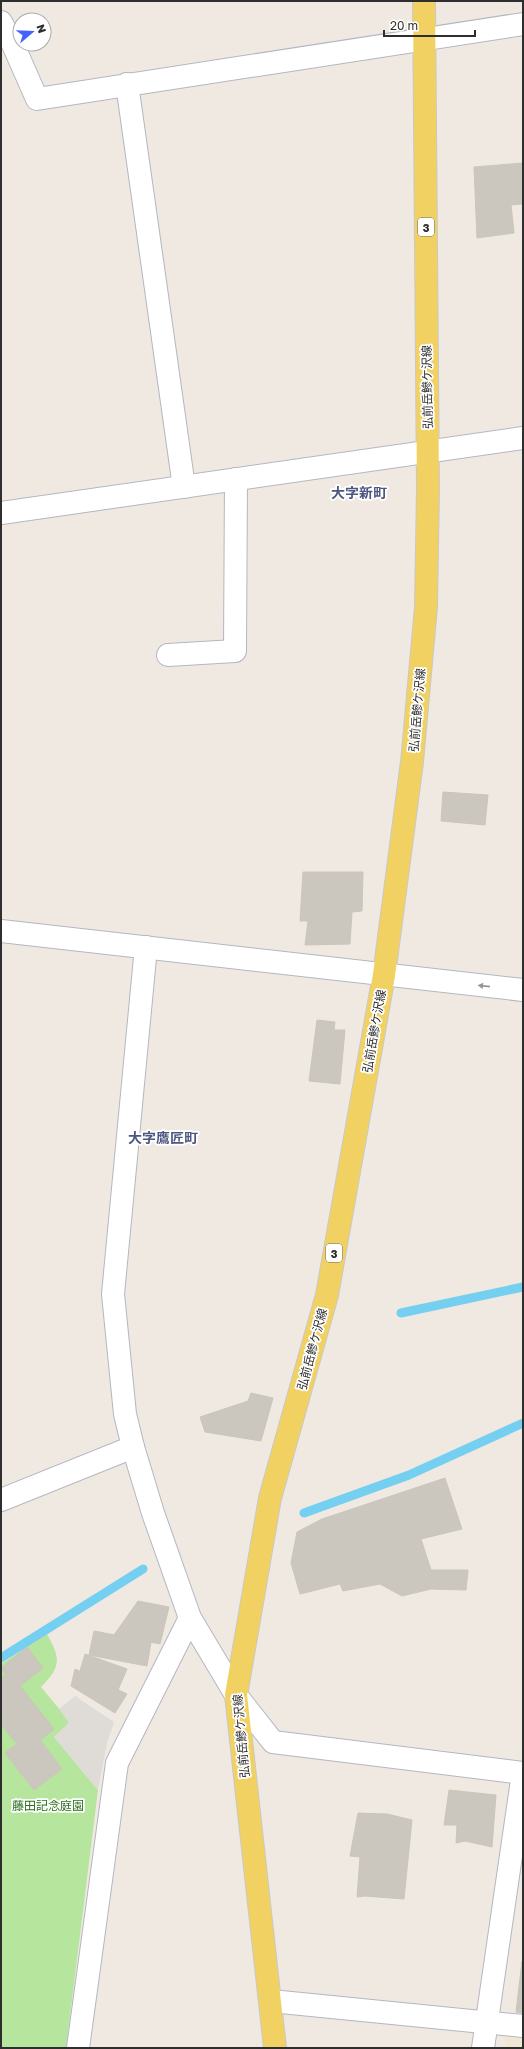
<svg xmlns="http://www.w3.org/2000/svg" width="524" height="2049" viewBox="0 0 524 2049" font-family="'Golos Text','Noto Sans JP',sans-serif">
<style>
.education{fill:#f0e6d1}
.green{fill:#b6e59e}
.plaza{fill:#dfdcd8}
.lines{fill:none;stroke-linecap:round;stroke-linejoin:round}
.stream{stroke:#75cff0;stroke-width:9}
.building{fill:#cbc7bf;stroke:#cbc5ba}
.street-casing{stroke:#b4b7c1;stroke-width:24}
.secondary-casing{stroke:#b4b7c1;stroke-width:24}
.primary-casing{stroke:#c9c9c9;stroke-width:24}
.street{stroke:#fff;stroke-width:22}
.secondary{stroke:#fff;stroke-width:22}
.primary{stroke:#f2d163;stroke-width:22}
.oneway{fill:#969696}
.labels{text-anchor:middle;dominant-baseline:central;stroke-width:3.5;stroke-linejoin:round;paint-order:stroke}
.shield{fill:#fff;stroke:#6d6d6d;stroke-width:1}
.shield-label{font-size:11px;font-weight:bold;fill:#2e2e2e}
.street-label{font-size:12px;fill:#2e2e2e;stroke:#fff}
.park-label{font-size:12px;fill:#2c6e1b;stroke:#fff}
.quarter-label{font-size:14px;font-weight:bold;fill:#4d5680;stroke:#fff}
</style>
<rect width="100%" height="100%" fill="#efe9e1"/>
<path class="education" d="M 506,2037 L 523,2040 L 523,2048 L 505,2048 Z"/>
<path class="green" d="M 47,1634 C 61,1659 61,1667 41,1687 L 70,1722 L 54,1737 L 98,1790 L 66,2048 L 1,2048 L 1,1664 Z"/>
<path class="plaza" d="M 75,1696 L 114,1722 L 107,1743 L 98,1790 L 54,1737 L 69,1723 L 59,1709 Z"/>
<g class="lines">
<g class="stream">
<path d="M 401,1313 L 523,1287"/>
<path d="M 304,1513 L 409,1475 L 523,1423"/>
<path d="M 1,1658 L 143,1569"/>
</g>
</g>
<g class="building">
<path d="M 523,163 L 523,204 L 511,205 L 514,233 L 477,238 L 474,167 Z"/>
<path d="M 443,792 L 488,795 L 485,825 L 441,821 Z"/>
<path d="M 303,872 L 363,872 L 362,911 L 352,912 L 350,944 L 305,945 L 308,921 L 300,921 Z"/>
<path d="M 317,1020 L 335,1022 L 334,1030 L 345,1030 L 340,1084 L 309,1081 Z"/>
<path d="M 251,1393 L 273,1398 L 261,1441 L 205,1432 L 200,1417 L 248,1401 Z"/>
<path d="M 445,1478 L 462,1529 L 421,1539 L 431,1570 L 468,1570 L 466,1590 L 431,1589 L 402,1596 L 380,1584 L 343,1591 L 340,1584 L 300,1594 L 291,1563 L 297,1532 L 322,1519 Z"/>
<path d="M 138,1601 L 169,1607 L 160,1644 L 114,1635 Z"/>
<path d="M 94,1631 L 151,1642 L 147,1666 L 89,1655 Z"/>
<path d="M 27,1647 L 43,1668 L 20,1686 L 54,1729 L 40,1740 L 62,1769 L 34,1790 L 5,1753 L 17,1744 L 1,1724 L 1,1679 L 6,1675 L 1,1668 Z"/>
<path d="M 85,1654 L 127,1669 L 118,1690 L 80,1671 Z"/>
<path d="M 75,1669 L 127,1694 L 115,1713 L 71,1686 Z"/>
<path d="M 449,1790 L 496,1795 L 492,1847 L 465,1841 L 456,1843 L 457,1825 L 444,1825 Z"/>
<path d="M 358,1813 L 387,1814 L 412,1820 L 404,1899 L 365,1896 L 357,1897 L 360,1857 L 350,1856 Z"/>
<path d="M 522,1961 L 523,1961 L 523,2013 L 516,2012 Z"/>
</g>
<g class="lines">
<defs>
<g id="street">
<path d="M 1,22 L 11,40 L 37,99 L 523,24"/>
<path d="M 127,84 L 184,487"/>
<path d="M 168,655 L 235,651 L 236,479"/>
<path d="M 1,931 L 523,990"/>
<path d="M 146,947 L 113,1294 L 125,1414 L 133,1447 L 153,1513 L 190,1618 L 236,1695 L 273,1742 L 523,1773"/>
<path d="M 1,1500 L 133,1447"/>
<path d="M 271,2001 L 523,2026"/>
<path d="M 78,2048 L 117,1763 L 190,1618"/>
<path d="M 483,2048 L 523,1773"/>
</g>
<path id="secondary" d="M 1,513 L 523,438"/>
<path id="primary" d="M 275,2048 L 236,1695 L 270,1498 L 327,1295 L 384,975 L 412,762 L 426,607 L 428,489 L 424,1"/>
</defs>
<use href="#street" class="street-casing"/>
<use href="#secondary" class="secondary-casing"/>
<use href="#primary" class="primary-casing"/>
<use href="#street" class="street"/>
<use href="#secondary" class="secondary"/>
<use href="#primary" class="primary"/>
</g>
<defs><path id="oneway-solid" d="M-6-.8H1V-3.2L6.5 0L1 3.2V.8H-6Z"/></defs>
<use class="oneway" href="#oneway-solid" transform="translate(484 986) rotate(-174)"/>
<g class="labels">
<g class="shield">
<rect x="418" y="218" width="16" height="18" rx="3"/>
<rect x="326" y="1244" width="16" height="18" rx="3"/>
</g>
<g class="shield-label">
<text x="426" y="227">3</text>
<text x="334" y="1253">3</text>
</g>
<g class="street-label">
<text transform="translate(427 387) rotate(-91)">弘前岳鰺ケ沢線</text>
<text transform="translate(417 710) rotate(-85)">弘前岳鰺ケ沢線</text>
<text transform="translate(374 1031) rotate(-80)">弘前岳鰺ケ沢線</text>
<text transform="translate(312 1349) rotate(-75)">弘前岳鰺ケ沢線</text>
<text transform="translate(241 1736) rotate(-95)">弘前岳鰺ケ沢線</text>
</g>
<g class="park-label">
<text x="48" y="1805">藤田記念庭園</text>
</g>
<g class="quarter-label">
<text x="359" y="492">大字新町</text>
<text x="163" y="1137">大字鷹匠町</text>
</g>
</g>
<rect width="524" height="2049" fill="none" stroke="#2e2e2e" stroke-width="4"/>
<g transform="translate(32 32) rotate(71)"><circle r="19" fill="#ffffff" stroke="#ababab"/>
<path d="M0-3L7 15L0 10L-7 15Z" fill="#4264fb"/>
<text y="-6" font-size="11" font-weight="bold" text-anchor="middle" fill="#2e2e2e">N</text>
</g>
<path d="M384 30v6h91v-6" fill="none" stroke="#2e2e2e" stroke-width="2"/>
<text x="390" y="30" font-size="12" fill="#2e2e2e" stroke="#ffffff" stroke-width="3" paint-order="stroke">20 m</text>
</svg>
